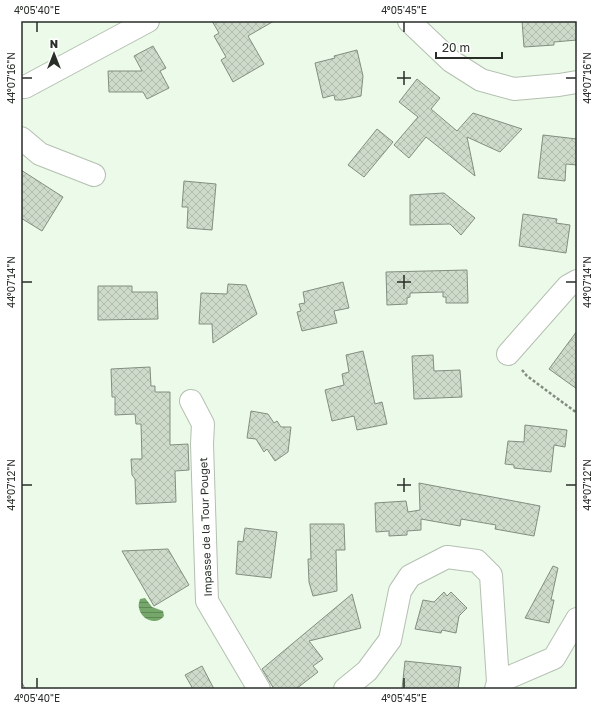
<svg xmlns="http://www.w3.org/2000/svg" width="598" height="710" viewBox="0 0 598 710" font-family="'Golos Text',sans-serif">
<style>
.water{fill:url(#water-rules)}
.building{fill:url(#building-cross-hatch);stroke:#828f80}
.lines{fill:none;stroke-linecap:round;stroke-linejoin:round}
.minor-casing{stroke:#b4c0b1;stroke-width:24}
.path{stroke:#828c80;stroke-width:2.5;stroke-dasharray:3 2;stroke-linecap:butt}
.minor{stroke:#fff;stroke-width:22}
.rail-casing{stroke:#5b6259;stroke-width:4.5}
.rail{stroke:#fff;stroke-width:3;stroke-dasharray:9;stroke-linecap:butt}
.ticks{fill:none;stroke:#292e28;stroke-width:1.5}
.labels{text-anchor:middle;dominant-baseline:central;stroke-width:3.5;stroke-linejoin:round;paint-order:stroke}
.street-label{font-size:11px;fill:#292e28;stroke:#fff}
.neatline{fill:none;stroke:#292e28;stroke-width:1.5}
.ticks-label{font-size:10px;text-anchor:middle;fill:#292e28}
</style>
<defs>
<pattern id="water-rules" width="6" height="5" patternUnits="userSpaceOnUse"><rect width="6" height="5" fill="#75a66a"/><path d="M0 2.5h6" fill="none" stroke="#608857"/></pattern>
<pattern id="building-cross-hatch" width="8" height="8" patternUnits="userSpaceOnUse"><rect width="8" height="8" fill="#cedbcb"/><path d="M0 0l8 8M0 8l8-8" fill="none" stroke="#b1bcae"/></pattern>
</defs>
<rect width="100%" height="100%" fill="#ecfae9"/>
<path class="water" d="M 145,598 L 152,607 L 163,611 L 164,616 C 157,626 141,620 139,608 C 138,606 139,602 140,599 Z"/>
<g class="building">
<path d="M 212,21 L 274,21 L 248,36 L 264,64 L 233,82 L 221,60 L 226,57 L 214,36 L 219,33 Z"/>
<path d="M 522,21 L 577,21 L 577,40 L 554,42 L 554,45 L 524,47 Z"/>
<path d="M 153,46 L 166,68 L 160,71 L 169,88 L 147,99 L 143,92 L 109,92 L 108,71 L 142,71 L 134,56 Z"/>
<path d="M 357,50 L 363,76 L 361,96 L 342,100 L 335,100 L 334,95 L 323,98 L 315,63 L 335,58 L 334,56 Z"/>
<path d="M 417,79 L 440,98 L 431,109 L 457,131 L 473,113 L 522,129 L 500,152 L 467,137 L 475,176 L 426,137 L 409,158 L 394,145 L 418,117 L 399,102 Z"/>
<path d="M 377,129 L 393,142 L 364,177 L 348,165 Z"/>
<path d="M 543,135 L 577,139 L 577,165 L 566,164 L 565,181 L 538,178 Z"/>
<path d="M 21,170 L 63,197 L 42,231 L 21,218 Z"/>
<path d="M 184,181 L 216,184 L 212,230 L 187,228 L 188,207 L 182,207 Z"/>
<path d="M 444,193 L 475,218 L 461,235 L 450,224 L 410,225 L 410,195 Z"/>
<path d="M 523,214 L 557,219 L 556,223 L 570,225 L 566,253 L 519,246 Z"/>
<path d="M 467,270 L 468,303 L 446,303 L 446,297 L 443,297 L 443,292 L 410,293 L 410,297 L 407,298 L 407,304 L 387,305 L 386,272 Z"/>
<path d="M 343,282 L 349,308 L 334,311 L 337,323 L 302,331 L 297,312 L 301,311 L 299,304 L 305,303 L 303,292 Z"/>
<path d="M 228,284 L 246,285 L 257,314 L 213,343 L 212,324 L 199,324 L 201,293 L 227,294 Z"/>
<path d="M 98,286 L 132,286 L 132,292 L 157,292 L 158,319 L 98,320 Z"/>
<path d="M 577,331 L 577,389 L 549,369 Z"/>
<path d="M 363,351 L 375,404 L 382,402 L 387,424 L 357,430 L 354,416 L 332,421 L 325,390 L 344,385 L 342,374 L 349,372 L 346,355 Z"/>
<path d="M 433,355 L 434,371 L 460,370 L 462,397 L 414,399 L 412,356 Z"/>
<path d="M 150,367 L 151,386 L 155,386 L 155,392 L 170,392 L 170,445 L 188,444 L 189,470 L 175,471 L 176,502 L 136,504 L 135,479 L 132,475 L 131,459 L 142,459 L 141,424 L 136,424 L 135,414 L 115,415 L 115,397 L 112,397 L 111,369 Z"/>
<path d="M 251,411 L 268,414 L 274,423 L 277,421 L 281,427 L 291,427 L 288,452 L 275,461 L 267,449 L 264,452 L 256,439 L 247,438 Z"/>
<path d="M 525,425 L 567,430 L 565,447 L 554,445 L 551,472 L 514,468 L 514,465 L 505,464 L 508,441 L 524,442 Z"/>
<path d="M 419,483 L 540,506 L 534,536 L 495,529 L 496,525 L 461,519 L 460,526 L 421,519 L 421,530 L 407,531 L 407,535 L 389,536 L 389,531 L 376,532 L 375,503 L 406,501 L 408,512 L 420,510 Z"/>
<path d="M 310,524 L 344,524 L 345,550 L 336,550 L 337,591 L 313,596 L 309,582 L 308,559 L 311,559 Z"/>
<path d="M 245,528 L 277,532 L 271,578 L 236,574 L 238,541 L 243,542 Z"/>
<path d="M 168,549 L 189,585 L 154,606 L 122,551 Z"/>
<path d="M 553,566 L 558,568 L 551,600 L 554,600 L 549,623 L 525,618 Z"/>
<path d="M 444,592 L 447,596 L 451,592 L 467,608 L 459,616 L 456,633 L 442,630 L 441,633 L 415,629 L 423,600 L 434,602 Z"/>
<path d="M 352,594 L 361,628 L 309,641 L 323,659 L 313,666 L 318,672 L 296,689 L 274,689 L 262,669 Z"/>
<path d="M 405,661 L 461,667 L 458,689 L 402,689 Z"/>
<path d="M 202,666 L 214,689 L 193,689 L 185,675 Z"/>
</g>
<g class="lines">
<defs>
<g id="minor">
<path d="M 409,21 L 451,61 L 481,80 L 514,89 L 559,85 L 577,82"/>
<path d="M 21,87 L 25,87 L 148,21"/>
<path d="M 21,138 L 40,154 L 94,175"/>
<path d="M 508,354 L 568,286 L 577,281"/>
<path d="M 191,401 L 203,424 L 202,444 L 207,601 L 259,689"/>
<path d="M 498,682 L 554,658 L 577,619"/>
<path d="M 345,689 L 367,671 L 390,640 L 400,591 L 410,576 L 447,557 L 477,561 L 491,575 L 498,682 L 496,689"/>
</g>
</defs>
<use href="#minor" class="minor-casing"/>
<path class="path" d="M 522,370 L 527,376 L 577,413"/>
<use href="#minor" class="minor"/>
<defs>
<path id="rail" d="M 21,685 L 23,689"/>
</defs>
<use href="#rail" class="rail-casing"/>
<use href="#rail" class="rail"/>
</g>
<path class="ticks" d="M 37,22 L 37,32M 404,22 L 404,32M 404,71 L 404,85M 22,78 L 32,78M 397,78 L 411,78M 566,78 L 576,78M 404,275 L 404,289M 22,282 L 32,282M 397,282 L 411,282M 566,282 L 576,282M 404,478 L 404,492M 22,485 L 32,485M 397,485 L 411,485M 566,485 L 576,485M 37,678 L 37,688M 404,678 L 404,688"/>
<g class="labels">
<g class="street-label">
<text transform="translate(205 527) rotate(-92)">Impasse de la Tour Pouget</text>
</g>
</g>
<rect width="598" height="710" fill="none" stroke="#ffffff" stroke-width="44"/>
<g transform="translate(54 54)" stroke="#ffffff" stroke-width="3" paint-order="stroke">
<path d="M0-3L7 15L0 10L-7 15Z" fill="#292e28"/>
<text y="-6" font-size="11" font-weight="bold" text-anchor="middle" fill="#292e28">N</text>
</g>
<path d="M436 52v6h66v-6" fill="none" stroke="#292e28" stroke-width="2"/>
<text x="442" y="52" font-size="12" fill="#292e28" stroke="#ffffff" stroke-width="3" paint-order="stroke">20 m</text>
<rect x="22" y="22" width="554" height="666" class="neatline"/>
<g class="ticks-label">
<text x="37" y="14">4°05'40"E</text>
<text x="404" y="14">4°05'45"E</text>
<text transform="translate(11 78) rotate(-90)" y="4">44°07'16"N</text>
<text transform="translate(587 78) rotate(-90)" y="4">44°07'16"N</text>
<text transform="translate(11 282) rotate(-90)" y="4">44°07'14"N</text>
<text transform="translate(587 282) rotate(-90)" y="4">44°07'14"N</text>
<text transform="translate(11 485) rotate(-90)" y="4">44°07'12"N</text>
<text transform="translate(587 485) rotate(-90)" y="4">44°07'12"N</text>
<text x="37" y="702">4°05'40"E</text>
<text x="404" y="702">4°05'45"E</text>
</g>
</svg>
